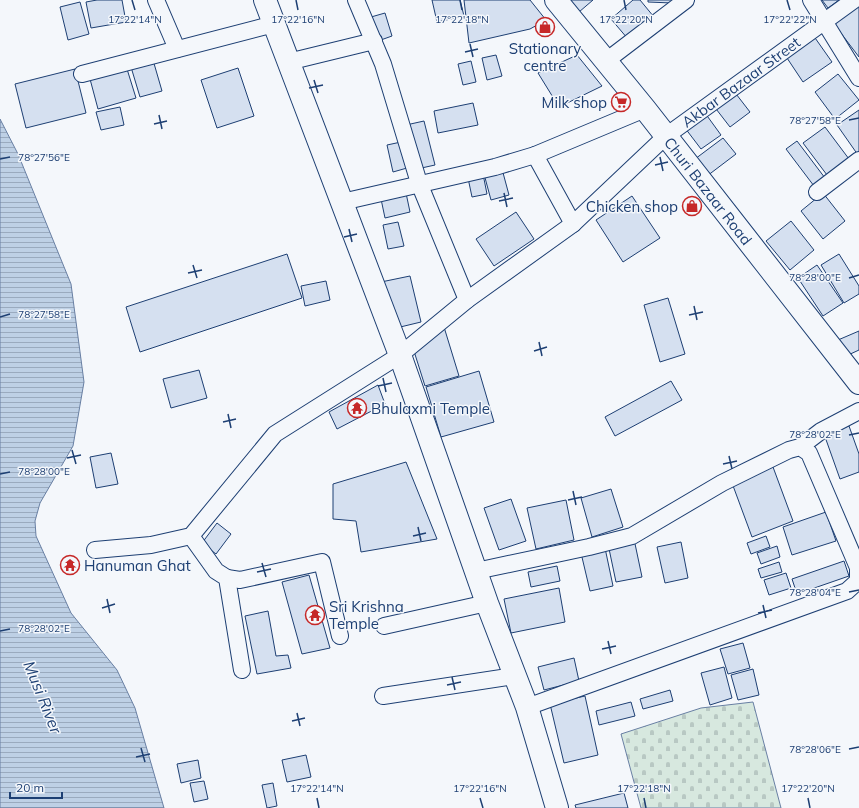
<svg xmlns="http://www.w3.org/2000/svg" width="859" height="808" viewBox="0 0 859 808" font-family="Mulish,sans-serif">
<style>
.cemetery{fill:url(#cemetery-stones);stroke:#687fa3}
.water{fill:url(#water-rules);stroke:#687fa3}
.building{fill:#d5e0f0;stroke:#1d3f73}
.lines{fill:none;stroke-linecap:round;stroke-linejoin:round}
.street-casing{stroke:#1d3f73;stroke-width:18}
.secondary-casing{stroke:#1d3f73;stroke-width:24}
.street{stroke:#f4f7fb;stroke-width:16}
.secondary{stroke:#f4f7fb;stroke-width:22}
.ticks{fill:none;stroke:#1d3f73;stroke-width:1.5}
.labels{text-anchor:middle;dominant-baseline:central;stroke-width:3;stroke-linejoin:round;paint-order:stroke}
.poi-label{font-size:15px;fill:#1d3f73;stroke:#f4f7fb;text-anchor:start}
.street-label{font-size:15px;fill:#1d3f73;stroke:#f4f7fb}
.water-label{font-size:16px;font-style:italic;fill:#1d3f73;stroke:#f4f7fb}
.ticks-label{font-size:10px;text-anchor:middle;fill:#1d3f73;stroke:#f4f7fb;stroke-width:3;stroke-linejoin:round;paint-order:stroke}
</style>
<defs>
<pattern id="cemetery-stones" width="16" height="16" patternUnits="userSpaceOnUse"><rect width="16" height="16" fill="#d7e8df"/><path d="M2 7V4a2 2 0 0 1 4 0v3zM10 15v-3a2 2 0 0 1 4 0v3z" fill="#b8c8c3"/></pattern>
<pattern id="water-rules" width="6" height="5" patternUnits="userSpaceOnUse"><rect width="6" height="5" fill="#bed0e5"/><path d="M0 2.5h6" fill="none" stroke="#9aaabe"/></pattern>
</defs>
<rect width="100%" height="100%" fill="#f4f7fb"/>
<path class="cemetery" d="M 753,702 L 781,808 L 641,808 L 621,734 L 701,708 Z"/>
<path class="water" d="M 0,119 L 18,154 L 71,284 L 84,382 L 73,446 L 40,503 L 35,521 L 36,536 L 71,613 L 117,670 L 135,708 L 164,808 L 0,808 Z"/>
<g class="building">
<path d="M 97,0 L 122,0 L 126,22 L 91,28 L 86,2 Z"/>
<path d="M 432,0 L 460,0 L 464,16 L 437,22 Z"/>
<path d="M 464,0 L 530,0 L 546,20 L 530,29 L 469,43 Z"/>
<path d="M 569,0 L 593,0 L 579,12 Z"/>
<path d="M 633,0 L 640,0 L 654,17 L 628,39 L 611,19 Z"/>
<path d="M 648,0 L 672,0 L 672,3 L 648,2 Z"/>
<path d="M 822,0 L 839,0 L 828,8 Z"/>
<path d="M 80,2 L 89,34 L 68,40 L 60,7 Z"/>
<path d="M 859,5 L 859,57 L 834,24 Z"/>
<path d="M 385,13 L 392,36 L 378,41 L 371,17 Z"/>
<path d="M 813,35 L 832,62 L 803,82 L 785,55 Z"/>
<path d="M 496,55 L 502,76 L 487,80 L 482,58 Z"/>
<path d="M 577,55 L 602,86 L 559,107 L 538,73 Z"/>
<path d="M 153,60 L 162,91 L 140,97 L 131,67 Z"/>
<path d="M 471,61 L 476,82 L 463,85 L 458,64 Z"/>
<path d="M 238,68 L 254,116 L 217,128 L 201,80 Z"/>
<path d="M 75,69 L 86,113 L 26,128 L 15,84 Z"/>
<path d="M 127,69 L 136,98 L 98,109 L 90,79 Z"/>
<path d="M 838,74 L 859,100 L 835,119 L 815,92 Z"/>
<path d="M 733,90 L 750,112 L 730,127 L 713,105 Z"/>
<path d="M 473,103 L 478,125 L 438,133 L 434,111 Z"/>
<path d="M 120,107 L 124,125 L 101,130 L 96,112 Z"/>
<path d="M 859,110 L 859,154 L 858,155 L 837,125 Z"/>
<path d="M 705,113 L 721,135 L 701,149 L 685,128 Z"/>
<path d="M 424,121 L 435,165 L 417,169 L 406,125 Z"/>
<path d="M 825,127 L 849,159 L 827,175 L 803,143 Z"/>
<path d="M 723,138 L 736,154 L 707,176 L 695,159 Z"/>
<path d="M 797,141 L 825,178 L 814,186 L 786,149 Z"/>
<path d="M 401,142 L 407,168 L 393,172 L 387,145 Z"/>
<path d="M 502,169 L 509,195 L 491,200 L 484,174 Z"/>
<path d="M 483,174 L 487,194 L 472,197 L 468,178 Z"/>
<path d="M 406,193 L 410,212 L 385,218 L 381,199 Z"/>
<path d="M 823,193 L 845,221 L 823,239 L 801,211 Z"/>
<path d="M 632,196 L 660,238 L 623,262 L 596,220 Z"/>
<path d="M 516,212 L 534,239 L 494,266 L 476,239 Z"/>
<path d="M 791,221 L 814,250 L 790,270 L 766,241 Z"/>
<path d="M 398,222 L 404,246 L 388,249 L 383,225 Z"/>
<path d="M 287,254 L 302,298 L 140,352 L 126,307 Z"/>
<path d="M 839,254 L 859,286 L 859,294 L 844,303 L 821,265 Z"/>
<path d="M 817,265 L 843,303 L 823,316 L 798,278 Z"/>
<path d="M 410,276 L 421,322 L 392,329 L 381,282 Z"/>
<path d="M 326,281 L 330,300 L 305,306 L 301,286 Z"/>
<path d="M 668,298 L 685,354 L 660,362 L 644,305 Z"/>
<path d="M 444,327 L 459,376 L 425,386 L 413,348 Z"/>
<path d="M 859,331 L 859,350 L 846,356 L 838,340 Z"/>
<path d="M 199,370 L 207,398 L 171,408 L 163,379 Z"/>
<path d="M 479,371 L 494,422 L 441,437 L 426,387 Z"/>
<path d="M 671,381 L 682,400 L 615,436 L 605,417 Z"/>
<path d="M 378,385 L 385,404 L 337,429 L 329,412 Z"/>
<path d="M 849,426 L 859,454 L 859,472 L 840,479 L 824,434 Z"/>
<path d="M 111,453 L 118,484 L 96,488 L 90,457 Z"/>
<path d="M 406,462 L 437,539 L 361,552 L 356,521 L 333,519 L 333,484 Z"/>
<path d="M 773,467 L 793,521 L 752,537 L 732,483 Z"/>
<path d="M 611,489 L 623,527 L 592,537 L 581,498 Z"/>
<path d="M 511,499 L 526,541 L 499,550 L 484,508 Z"/>
<path d="M 566,500 L 574,540 L 536,549 L 527,508 Z"/>
<path d="M 826,512 L 836,541 L 792,555 L 783,527 Z"/>
<path d="M 217,523 L 231,534 L 216,554 L 202,543 Z"/>
<path d="M 766,536 L 770,547 L 751,554 L 747,543 Z"/>
<path d="M 634,539 L 642,577 L 616,582 L 608,544 Z"/>
<path d="M 681,542 L 688,578 L 665,583 L 657,547 Z"/>
<path d="M 777,546 L 780,557 L 761,564 L 757,553 Z"/>
<path d="M 605,548 L 613,586 L 590,591 L 581,553 Z"/>
<path d="M 844,561 L 849,576 L 797,594 L 792,579 Z"/>
<path d="M 779,562 L 782,572 L 761,578 L 758,569 Z"/>
<path d="M 557,566 L 560,581 L 531,587 L 528,572 Z"/>
<path d="M 786,573 L 791,588 L 769,595 L 764,580 Z"/>
<path d="M 309,575 L 330,648 L 302,654 L 282,582 Z"/>
<path d="M 559,588 L 565,622 L 511,633 L 504,599 Z"/>
<path d="M 268,611 L 276,656 L 288,655 L 291,668 L 257,674 L 245,616 Z"/>
<path d="M 743,643 L 750,668 L 728,674 L 720,649 Z"/>
<path d="M 574,658 L 579,681 L 544,690 L 538,667 Z"/>
<path d="M 724,667 L 732,698 L 710,705 L 701,673 Z"/>
<path d="M 753,669 L 759,695 L 738,700 L 731,675 Z"/>
<path d="M 670,690 L 673,701 L 643,709 L 640,699 Z"/>
<path d="M 585,696 L 598,755 L 564,763 L 550,704 Z"/>
<path d="M 631,702 L 635,716 L 599,725 L 596,711 Z"/>
<path d="M 306,755 L 311,777 L 287,782 L 282,760 Z"/>
<path d="M 198,760 L 201,778 L 181,783 L 177,764 Z"/>
<path d="M 204,781 L 208,799 L 194,802 L 190,783 Z"/>
<path d="M 273,783 L 277,806 L 267,808 L 262,785 Z"/>
<path d="M 624,793 L 628,808 L 576,808 L 575,805 Z"/>
</g>
<g class="lines">
<defs>
<g id="street">
<path d="M 156,0 L 177,49"/>
<path d="M 356,0 L 383,64 L 419,183 L 467,300"/>
<path d="M 811,0 L 859,78"/>
<path d="M 606,61 L 686,0"/>
<path d="M 288,62 L 374,41"/>
<path d="M 82,74 L 274,24"/>
<path d="M 535,155 L 573,224"/>
<path d="M 817,192 L 859,160"/>
<path d="M 342,202 L 495,167 L 535,155 L 645,109"/>
<path d="M 800,447 L 821,431 L 859,411"/>
<path d="M 191,536 L 216,571 L 227,578 L 242,670"/>
<path d="M 95,550 L 151,545 L 191,536 L 275,434 L 400,355 L 467,300 L 573,224 L 666,136 L 854,0"/>
<path d="M 476,571 L 589,547 L 632,536 L 722,483 L 789,450 L 800,447 L 809,453 L 859,570"/>
<path d="M 227,578 L 240,580 L 322,562 L 340,636"/>
<path d="M 384,626 L 487,603"/>
<path d="M 383,696 L 514,676"/>
<path d="M 527,707 L 847,591 L 858,581 L 858,561"/>
</g>
<g id="secondary">
<path d="M 265,0 L 400,355 L 487,603 L 527,707 L 557,808"/>
<path d="M 556,0 L 645,109 L 859,383"/>
</g>
</defs>
<use href="#street" class="street-casing"/>
<use href="#secondary" class="secondary-casing"/>
<use href="#street" class="street"/>
<use href="#secondary" class="secondary"/>
</g>
<path class="ticks" d="M 132,0 L 135,10M 296,0 L 298,10M 460,0 L 462,10M 624,0 L 626,10M 787,0 L 790,10M 470,44 L 473,57M 465,52 L 478,49M 314,80 L 318,93M 309,88 L 323,85M 159,115 L 162,129M 849,120 L 859,118M 154,124 L 167,121M 660,157 L 663,171M 0,159 L 10,157M 655,165 L 668,162M 504,193 L 507,207M 499,201 L 513,198M 349,229 L 352,242M 344,237 L 357,234M 193,265 L 197,278M 188,273 L 202,270M 849,278 L 859,275M 694,306 L 697,320M 689,315 L 703,312M 0,317 L 10,314M 539,342 L 542,356M 534,351 L 547,347M 383,378 L 386,392M 378,386 L 392,383M 228,414 L 231,428M 223,422 L 236,419M 849,435 L 859,433M 72,450 L 76,464M 729,456 L 732,469M 67,458 L 81,455M 723,464 L 737,461M 0,474 L 10,472M 573,491 L 576,505M 568,500 L 582,497M 418,527 L 421,541M 413,536 L 426,533M 262,563 L 266,577M 257,572 L 271,569M 849,592 L 859,590M 107,599 L 110,613M 763,605 L 766,618M 102,608 L 115,604M 758,613 L 772,610M 0,631 L 10,629M 608,641 L 611,654M 602,649 L 616,646M 452,677 L 455,690M 447,685 L 461,682M 297,713 L 300,726M 292,721 L 305,718M 141,748 L 145,762M 849,749 L 859,747M 136,757 L 150,754M 317,798 L 319,808M 480,798 L 483,808M 644,798 L 646,808M 808,798 L 810,808"/>
<defs>
<symbol id="shop-ring" viewBox="-11 -11 22 22"><circle r="9.5" fill="#f4f7fb" stroke="#c62828" stroke-width="1.5"/><path d="M-5-2.5h2.3a2.7 3.5 0 0 1 5.4 0H5L5.5 6h-11ZM-1.5-2.5h3a1.5 2.3 0 0 0-3 0Z" fill="#c62828"/></symbol>
<symbol id="supermarket-ring" viewBox="-11 -11 22 22"><circle r="9.5" fill="#f4f7fb" stroke="#c62828" stroke-width="1.5"/><path d="M-6-5.5h2.5l.6 2H6L4.5 2H-2.5L-4.4-4H-6ZM-1.5 3.2a1.3 1.3 0 1 0 .1 0ZM3 3.2a1.3 1.3 0 1 0 .1 0Z" fill="#c62828"/></symbol>
<symbol id="temple-ring" viewBox="-11 -11 22 22"><circle r="9.5" fill="#f4f7fb" stroke="#c62828" stroke-width="1.5"/><path d="M0-6L5-2H3V0L6.5 2.5H4V6H1.5V3h-3V6H-4V2.5H-6.5L-3 0V-2H-5Z" fill="#c62828"/></symbol>
</defs>
<g fill-rule="evenodd">
<use href="#shop-ring" x="534" y="16" width="22" height="22"/>
<use href="#supermarket-ring" x="610" y="91" width="22" height="22"/>
<use href="#shop-ring" x="681" y="195" width="22" height="22"/>
<use href="#temple-ring" x="346" y="397" width="22" height="22"/>
<use href="#temple-ring" x="59" y="554" width="22" height="22"/>
<use href="#temple-ring" x="304" y="604" width="22" height="22"/>
</g>
<g class="labels">
<g class="poi-label">
<text x="545" y="48" text-anchor="middle">Stationary<tspan x="545" dy="17">centre</tspan></text>
<text x="607" y="102" text-anchor="end">Milk shop</text>
<text x="678" y="206" text-anchor="end">Chicken shop</text>
<text x="371" y="408">Bhulaxmi Temple</text>
<text x="84" y="565">Hanuman Ghat</text>
<text x="329" y="606">Sri Krishna<tspan x="329" dy="17">Temple</tspan></text>
</g>
<g class="street-label">
<text transform="translate(741 82) rotate(-36)">Akbar Bazaar Street</text>
<text transform="translate(708 191) rotate(52)">Churi Bazaar Road</text>
</g>
<g class="water-label">
<text transform="translate(43 697) rotate(68)">Musi River</text>
</g>
</g>
<g class="ticks-label">
<text x="135" y="23">17°22'14"N</text>
<text x="298" y="23">17°22'16"N</text>
<text x="462" y="23">17°22'18"N</text>
<text x="626" y="23">17°22'20"N</text>
<text x="790" y="23">17°22'22"N</text>
<text x="815" y="124">78°27'58"E</text>
<text x="44" y="161">78°27'56"E</text>
<text x="815" y="281">78°28'00"E</text>
<text x="44" y="318">78°27'58"E</text>
<text x="815" y="438">78°28'02"E</text>
<text x="44" y="475">78°28'00"E</text>
<text x="815" y="596">78°28'04"E</text>
<text x="44" y="632">78°28'02"E</text>
<text x="815" y="753">78°28'06"E</text>
<text x="317" y="792">17°22'14"N</text>
<text x="480" y="792">17°22'16"N</text>
<text x="644" y="792">17°22'18"N</text>
<text x="808" y="792">17°22'20"N</text>
</g>
<path d="M10 792v6h52v-6" fill="none" stroke="#1d3f73" stroke-width="2"/>
<text x="16" y="792" font-size="12" fill="#1d3f73" stroke="#f4f7fb" stroke-width="3" paint-order="stroke">20 m</text>
</svg>
